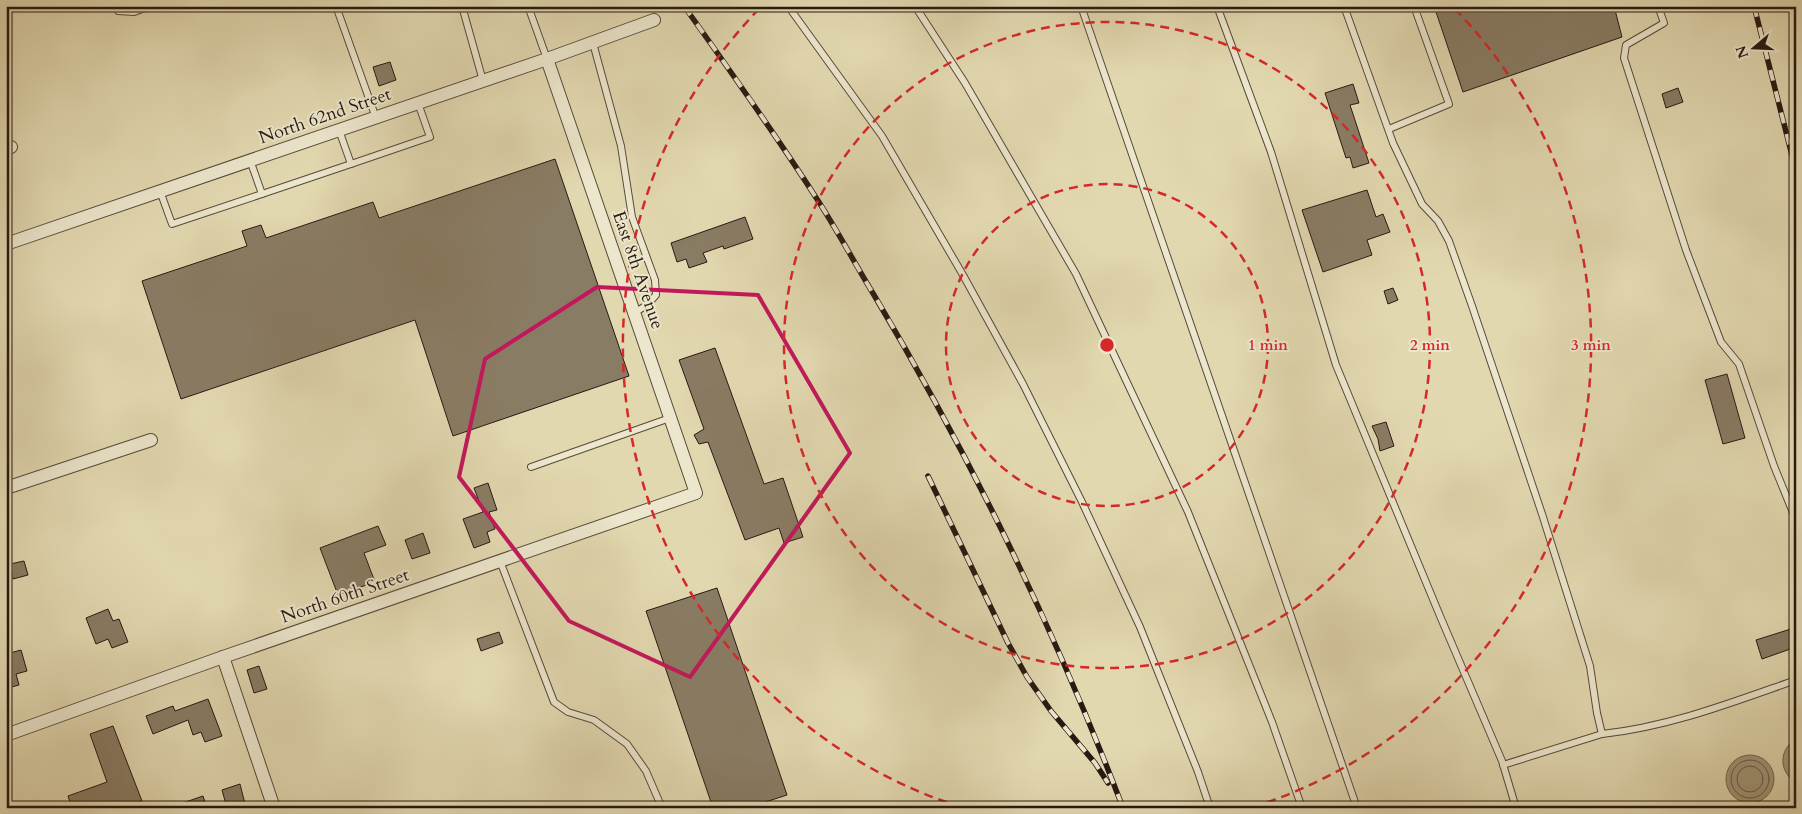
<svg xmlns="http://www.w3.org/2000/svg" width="1802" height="814" viewBox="0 0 1802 814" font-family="Cardo,serif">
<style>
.water{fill:#a3977a;stroke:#726550}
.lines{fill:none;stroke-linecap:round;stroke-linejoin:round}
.shore{stroke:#665846;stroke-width:1}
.building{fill:#897c64;stroke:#281912}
.service-casing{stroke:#56493a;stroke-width:8}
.minor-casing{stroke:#56493a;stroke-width:14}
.service{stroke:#ece6cc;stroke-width:6}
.minor{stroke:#ece6cc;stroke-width:12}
.rail-casing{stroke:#281912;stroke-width:5.5}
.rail{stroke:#ece6cc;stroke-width:4;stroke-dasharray:11;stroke-linecap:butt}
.marked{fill:none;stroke:#c2185b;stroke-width:4;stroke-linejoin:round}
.ring{fill:none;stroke:#d62828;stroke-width:2.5;stroke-dasharray:9 6}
.labels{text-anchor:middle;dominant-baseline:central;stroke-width:4;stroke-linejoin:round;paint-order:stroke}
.street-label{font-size:18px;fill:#281912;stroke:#ece6cc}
.centre{fill:#d62828;stroke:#ece6cc;stroke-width:2.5}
.ring-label{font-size:15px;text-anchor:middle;font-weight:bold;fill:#d62828;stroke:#ece6cc;stroke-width:4;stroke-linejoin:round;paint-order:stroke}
</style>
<rect width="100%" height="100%" fill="#e2d8b0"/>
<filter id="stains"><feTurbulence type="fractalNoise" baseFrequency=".004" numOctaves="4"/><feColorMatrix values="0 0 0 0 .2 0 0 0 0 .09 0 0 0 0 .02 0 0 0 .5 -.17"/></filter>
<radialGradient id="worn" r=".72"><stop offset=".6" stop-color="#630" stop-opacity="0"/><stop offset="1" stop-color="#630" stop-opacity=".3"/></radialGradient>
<g class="water">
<path d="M 1796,739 L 1796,783 C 1779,772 1778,750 1796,739 Z"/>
<circle cx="1750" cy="779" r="24"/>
</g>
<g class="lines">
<g class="shore">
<circle cx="1750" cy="779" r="19"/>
<circle cx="1750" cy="779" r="13"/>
</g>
</g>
<g class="building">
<path d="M 1434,6 L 1614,6 L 1622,37 L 1463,92 Z"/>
<path d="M 390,62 L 396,80 L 379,86 L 373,67 Z"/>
<path d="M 1353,84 L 1359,103 L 1350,105 L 1369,163 L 1353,168 L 1350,157 L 1346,158 L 1325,93 Z"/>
<path d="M 1678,88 L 1683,102 L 1666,108 L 1662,94 Z"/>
<path d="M 555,159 L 629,376 L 453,436 L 415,320 L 181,399 L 142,281 L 247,246 L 242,231 L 261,225 L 266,238 L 373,202 L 379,218 Z"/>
<path d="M 1367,190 L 1376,217 L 1383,214 L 1390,232 L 1367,240 L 1372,255 L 1323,272 L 1302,210 Z"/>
<path d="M 745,217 L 753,239 L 724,249 L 723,246 L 703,253 L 707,262 L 689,268 L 686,259 L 677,262 L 671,243 Z"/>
<path d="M 1393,288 L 1398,300 L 1388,304 L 1384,291 Z"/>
<path d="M 715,348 L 764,484 L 783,478 L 803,537 L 784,543 L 779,528 L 745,540 L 708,442 L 699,444 L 694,435 L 704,429 L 679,360 Z"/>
<path d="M 1727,374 L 1745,438 L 1723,444 L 1705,380 Z"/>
<path d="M 1386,422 L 1394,446 L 1380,451 L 1378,439 L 1372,426 Z"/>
<path d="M 488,483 L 497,510 L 489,512 L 495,529 L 487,532 L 490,542 L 474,548 L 463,519 L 483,512 L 474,488 Z"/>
<path d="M 378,526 L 386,545 L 364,553 L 375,582 L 338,595 L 320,548 Z"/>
<path d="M 423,533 L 430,553 L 412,559 L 405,540 Z"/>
<path d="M 24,561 L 28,575 L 13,579 L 10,564 Z"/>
<path d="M 717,588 L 787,795 L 747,808 L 713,808 L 646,611 Z"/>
<path d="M 108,609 L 113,621 L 119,619 L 128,642 L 112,648 L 108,639 L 96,644 L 86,618 Z"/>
<path d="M 1794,628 L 1796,634 L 1796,647 L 1762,659 L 1756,640 Z"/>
<path d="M 499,632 L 503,643 L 481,651 L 477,639 Z"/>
<path d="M 21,650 L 27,671 L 16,674 L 19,685 L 8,688 L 6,682 L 6,651 L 9,651 L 10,653 Z"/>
<path d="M 259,666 L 267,689 L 254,693 L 247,670 Z"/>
<path d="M 208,699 L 222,736 L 205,742 L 201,732 L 193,735 L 188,720 L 153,734 L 146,716 L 173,706 L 175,711 Z"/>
<path d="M 113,726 L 142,801 L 123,808 L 72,808 L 68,796 L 107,782 L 90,734 Z"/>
<path d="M 240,784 L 246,808 L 227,808 L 222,790 Z"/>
<path d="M 203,796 L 207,808 L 174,808 L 174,806 Z"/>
</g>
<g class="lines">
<defs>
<g id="service">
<path d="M 115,6 L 118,11 L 134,12 L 151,6"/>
<path d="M 336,6 L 376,118"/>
<path d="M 462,6 L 483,81"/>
<path d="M 528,6 L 547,59"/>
<path d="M 788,6 L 882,136 L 963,275 L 1023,384 L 1082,502 L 1140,627 L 1198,772 L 1210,808"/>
<path d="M 915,6 L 965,83 L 1076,274 L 1188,512 L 1272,722 L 1302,808"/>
<path d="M 1081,6 L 1357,808"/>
<path d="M 1217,6 L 1271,152 L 1336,365 L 1440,616 L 1502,761 L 1516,808"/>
<path d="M 1344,6 L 1393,143 L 1422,204 L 1438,221 L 1449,241 L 1472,306 L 1542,514 L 1590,666 L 1597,713 L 1602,734 C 1669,727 1733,702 1796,680"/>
<path d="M 1658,6 L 1664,23 L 1626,45 L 1624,58 L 1686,250 L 1721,342 L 1739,364 L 1774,466 L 1796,520"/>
<path d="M 593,43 L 621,146 L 632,217 L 655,280 L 656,295 L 647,305 L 634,313"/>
<path d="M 1389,129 L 1449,104 L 1414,6"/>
<path d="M 339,130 L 351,164 L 430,137 L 418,103"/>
<path d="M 250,160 L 262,194 L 351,164"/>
<path d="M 160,191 L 172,224 L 262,194"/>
<path d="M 531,467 L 670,418"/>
<path d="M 500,561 L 554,702 L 568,712 L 594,720 L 627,744 L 646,771 L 662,808"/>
<path d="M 1503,765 L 1602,734"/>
</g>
<g id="minor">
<path d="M 6,149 L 11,147"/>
<path d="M 6,244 L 547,59 L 654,20"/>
<path d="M 6,488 L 151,440"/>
<path d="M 223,657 L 274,808"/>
<path d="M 6,735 L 223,657 L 696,493 L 547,59"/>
</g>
</defs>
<use href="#service" class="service-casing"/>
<use href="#minor" class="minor-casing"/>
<use href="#service" class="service"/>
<use href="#minor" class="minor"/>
<defs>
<g id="rail">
<path d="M 684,6 C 729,69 773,131 815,196 C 836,228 854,262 874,295 C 971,458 1055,630 1123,808"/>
<path d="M 1754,6 L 1796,171"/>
<path d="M 928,476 L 1008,643 L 1027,677 L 1051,711 L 1095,763 L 1108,783"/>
</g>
</defs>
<use href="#rail" class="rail-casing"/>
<use href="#rail" class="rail"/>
</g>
<path class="marked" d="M 597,287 L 758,295 L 850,453 L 690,677 L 569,621 L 459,477 L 485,359 Z"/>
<g class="ring">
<circle cx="1107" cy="345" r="161"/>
<circle cx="1107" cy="345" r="323"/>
<path d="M961 807A484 484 0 0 1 759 9M1455 9A484 484 0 0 1 1253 807"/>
</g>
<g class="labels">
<g class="street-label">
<text transform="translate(325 116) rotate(-19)">North 62nd Street</text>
<text transform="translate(638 270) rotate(71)">East 8th Avenue</text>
<text transform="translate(345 596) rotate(-19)">North 60th Street</text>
</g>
</g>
<circle cx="1107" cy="345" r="8" class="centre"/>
<g class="ring-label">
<text x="1268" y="350">1 min</text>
<text x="1430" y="350">2 min</text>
<text x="1591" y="350">3 min</text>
</g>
<rect width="1802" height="814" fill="none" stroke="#e2d8b0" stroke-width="25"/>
<rect x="8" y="8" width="1787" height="799" fill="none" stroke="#281912" stroke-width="2.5"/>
<rect x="12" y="12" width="1777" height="789" fill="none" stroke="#281912"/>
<g transform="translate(1754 48) rotate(251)" stroke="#ece6cc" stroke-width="4" paint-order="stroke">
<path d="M0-4L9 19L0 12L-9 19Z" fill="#281912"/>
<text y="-8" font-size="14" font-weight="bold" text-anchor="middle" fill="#281912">N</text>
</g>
<rect width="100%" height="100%" filter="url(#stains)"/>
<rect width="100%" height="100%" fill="url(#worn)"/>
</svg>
